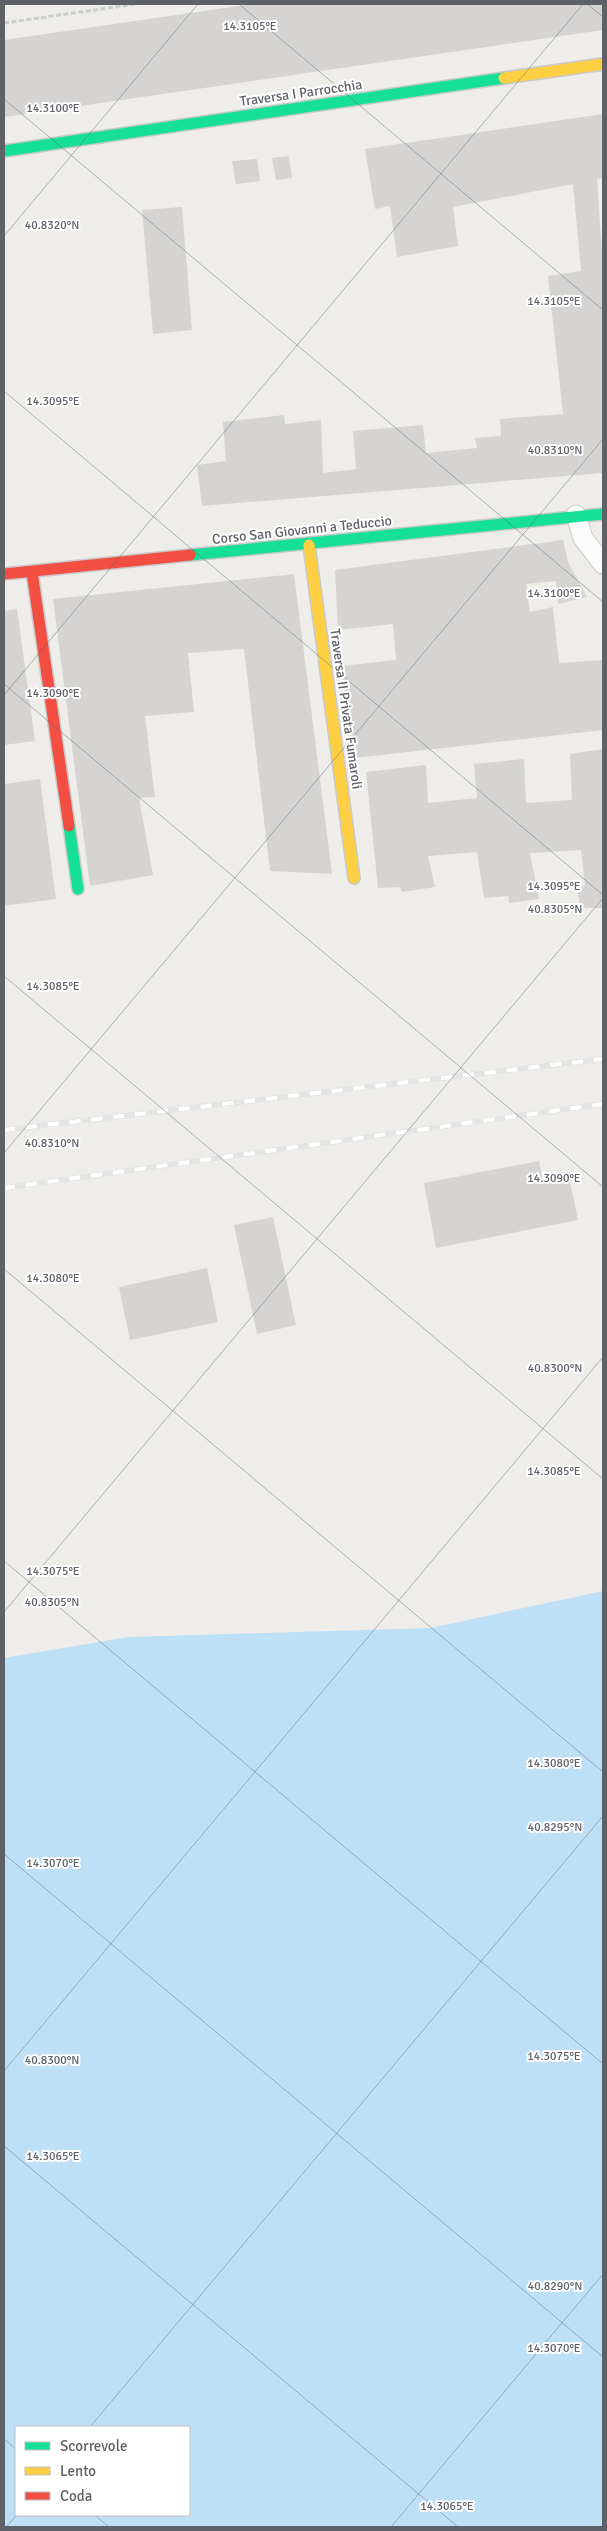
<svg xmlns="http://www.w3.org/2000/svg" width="607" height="2531" viewBox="0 0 607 2531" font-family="Signika,sans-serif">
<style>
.water{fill:#bee0f7;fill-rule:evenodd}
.building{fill:#d5d4d2}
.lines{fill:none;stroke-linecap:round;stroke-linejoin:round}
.lane-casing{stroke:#cacbcb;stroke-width:21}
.fast-casing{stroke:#c9c9ca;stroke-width:14}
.slow-casing{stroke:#c9c9ca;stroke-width:14}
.jam-casing{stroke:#c9c9ca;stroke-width:14}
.path{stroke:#cacecb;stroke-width:3;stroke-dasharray:5 2.5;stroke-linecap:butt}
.lane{stroke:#fcfcfc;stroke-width:19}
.fast{stroke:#16e098;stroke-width:11}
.slow{stroke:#ffcf43;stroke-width:11}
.jam{stroke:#f24e42;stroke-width:11}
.rail-casing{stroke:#e3e4e3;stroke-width:5.5}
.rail{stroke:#fff;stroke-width:4;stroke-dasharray:11;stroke-linecap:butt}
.ticks{fill:none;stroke:#5e6267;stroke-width:1;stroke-opacity:0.45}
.labels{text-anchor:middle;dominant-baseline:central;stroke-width:4;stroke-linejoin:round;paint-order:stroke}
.street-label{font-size:14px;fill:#5e6267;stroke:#fff}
.ticks-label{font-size:12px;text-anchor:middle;fill:#5e6267;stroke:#fff;stroke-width:4;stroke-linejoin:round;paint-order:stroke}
</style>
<rect width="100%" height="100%" fill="#eeede9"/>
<path class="water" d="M 603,1591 L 603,2527 L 4,2527 L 4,1658 L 128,1637 L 430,1628 ZM 16,2427 L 189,2427 L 189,2515 L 16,2515 Z"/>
<g class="building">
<path d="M 252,4 L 603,4 L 603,30 L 4,117 L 4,40 Z"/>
<path d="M 603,114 L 603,178 L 597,179 L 603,269 L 603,473 L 202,506 L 197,465 L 226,461 L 223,422 L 284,415 L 285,424 L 321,420 L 323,473 L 356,469 L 353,431 L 423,425 L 426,453 L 477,448 L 475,438 L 501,436 L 500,419 L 563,414 L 548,276 L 581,271 L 573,184 L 453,207 L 458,246 L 397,257 L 390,206 L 375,209 L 365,149 Z"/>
<path d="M 289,156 L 292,178 L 276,180 L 272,158 Z"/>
<path d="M 257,159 L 260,181 L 236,184 L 232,161 Z"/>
<path d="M 182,207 L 192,330 L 153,334 L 142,210 Z"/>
<path d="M 563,540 L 568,562 L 587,597 L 558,604 L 556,581 L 526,584 L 530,612 L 553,607 L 559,663 L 603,660 L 603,730 L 354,758 L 341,666 L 396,660 L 393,624 L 338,630 L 335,570 Z"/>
<path d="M 294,574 L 332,874 L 270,871 L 244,649 L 188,653 L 194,712 L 145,716 L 155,797 L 139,798 L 153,875 L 90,886 L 53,599 Z"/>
<path d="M 17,609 L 35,741 L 4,745 L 4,611 Z"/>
<path d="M 603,749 L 603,908 L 580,908 L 577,888 L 585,886 L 581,850 L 530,853 L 539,899 L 509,903 L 508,896 L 484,898 L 477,852 L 428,856 L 435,887 L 402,892 L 400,887 L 378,888 L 366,772 L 426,765 L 428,803 L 477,798 L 474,764 L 524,759 L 526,803 L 572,800 L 570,754 Z"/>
<path d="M 40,779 L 56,899 L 4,906 L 4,784 Z"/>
<path d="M 539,1161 L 543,1181 L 569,1176 L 578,1220 L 436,1248 L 424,1183 Z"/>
<path d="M 273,1217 L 296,1325 L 257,1334 L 234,1225 Z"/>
<path d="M 207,1268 L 218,1322 L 130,1340 L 119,1287 Z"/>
</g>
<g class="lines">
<defs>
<path id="lane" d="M 576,515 L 583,538 L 603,564"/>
<g id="fast">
<path d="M 4,151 L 504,78"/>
<path d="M 190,555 L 603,514"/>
<path d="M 69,826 L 78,889"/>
</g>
<g id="slow">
<path d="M 504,78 L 603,64"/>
<path d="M 309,545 L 354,878"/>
</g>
<g id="jam">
<path d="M 32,572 L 69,826"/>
<path d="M 4,574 L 190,555"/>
</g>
</defs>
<use href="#lane" class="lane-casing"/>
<use href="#fast" class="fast-casing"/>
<use href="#slow" class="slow-casing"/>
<use href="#jam" class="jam-casing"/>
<path class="path" d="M 4,23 L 136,4"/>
<use href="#lane" class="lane"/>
<use href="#fast" class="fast"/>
<use href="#slow" class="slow"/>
<use href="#jam" class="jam"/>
<defs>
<g id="rail">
<path d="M 4,1130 L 603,1059"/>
<path d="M 4,1188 L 603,1104"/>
</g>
</defs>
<use href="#rail" class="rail-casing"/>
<use href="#rail" class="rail"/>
</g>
<path class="ticks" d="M 239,4 L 603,310M 587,4 L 603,17M 4,99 L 603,602M 4,236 L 198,4M 4,391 L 603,895M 4,684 L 603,1187M 4,695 L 583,4M 4,976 L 603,1479M 4,1153 L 603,439M 4,1269 L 603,1772M 4,1561 L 603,2064M 4,1612 L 603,898M 4,1854 L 603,2357M 4,2071 L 603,1357M 4,2146 L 458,2527M 90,2427 L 603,1816M 4,2439 L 16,2449M 95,2515 L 109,2527M 6,2527 L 17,2515M 391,2527 L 603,2274"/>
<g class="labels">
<g class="street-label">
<text transform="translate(301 93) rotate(-8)">Traversa I Parrocchia</text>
<text transform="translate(302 530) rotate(-6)">Corso San Giovanni a Teduccio</text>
<text transform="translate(346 709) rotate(82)">Traversa II Privata Fumaroli</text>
</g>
</g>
<g class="ticks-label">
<text x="250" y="30">14.3105°E</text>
<text x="53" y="112">14.3100°E</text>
<text x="52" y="229">40.8320°N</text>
<text x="554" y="305">14.3105°E</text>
<text x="53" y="405">14.3095°E</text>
<text x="555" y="454">40.8310°N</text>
<text x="554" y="597">14.3100°E</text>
<text x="53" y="697">14.3090°E</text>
<text x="554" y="890">14.3095°E</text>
<text x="555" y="913">40.8305°N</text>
<text x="53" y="990">14.3085°E</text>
<text x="52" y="1147">40.8310°N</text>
<text x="554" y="1182">14.3090°E</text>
<text x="53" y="1282">14.3080°E</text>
<text x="555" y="1372">40.8300°N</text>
<text x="554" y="1475">14.3085°E</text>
<text x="53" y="1575">14.3075°E</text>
<text x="52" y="1606">40.8305°N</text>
<text x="554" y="1767">14.3080°E</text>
<text x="555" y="1831">40.8295°N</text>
<text x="53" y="1867">14.3070°E</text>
<text x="554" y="2060">14.3075°E</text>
<text x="52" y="2064">40.8300°N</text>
<text x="53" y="2160">14.3065°E</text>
<text x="555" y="2290">40.8290°N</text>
<text x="554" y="2352">14.3070°E</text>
<text x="447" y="2510">14.3065°E</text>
</g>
<rect width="607" height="2531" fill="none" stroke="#5e6267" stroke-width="10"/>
<rect x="15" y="2426" width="175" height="90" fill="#ffffff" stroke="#bfc0c2"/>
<rect x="25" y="2442" width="25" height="8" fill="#16e098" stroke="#bfc0c2"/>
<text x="60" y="2451" font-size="15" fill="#5e6267">Scorrevole</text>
<rect x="25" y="2467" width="25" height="8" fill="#ffcf43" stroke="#bfc0c2"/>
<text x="60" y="2476" font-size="15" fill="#5e6267">Lento</text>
<rect x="25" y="2492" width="25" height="8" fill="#f24e42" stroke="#bfc0c2"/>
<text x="60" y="2501" font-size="15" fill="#5e6267">Coda</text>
</svg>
